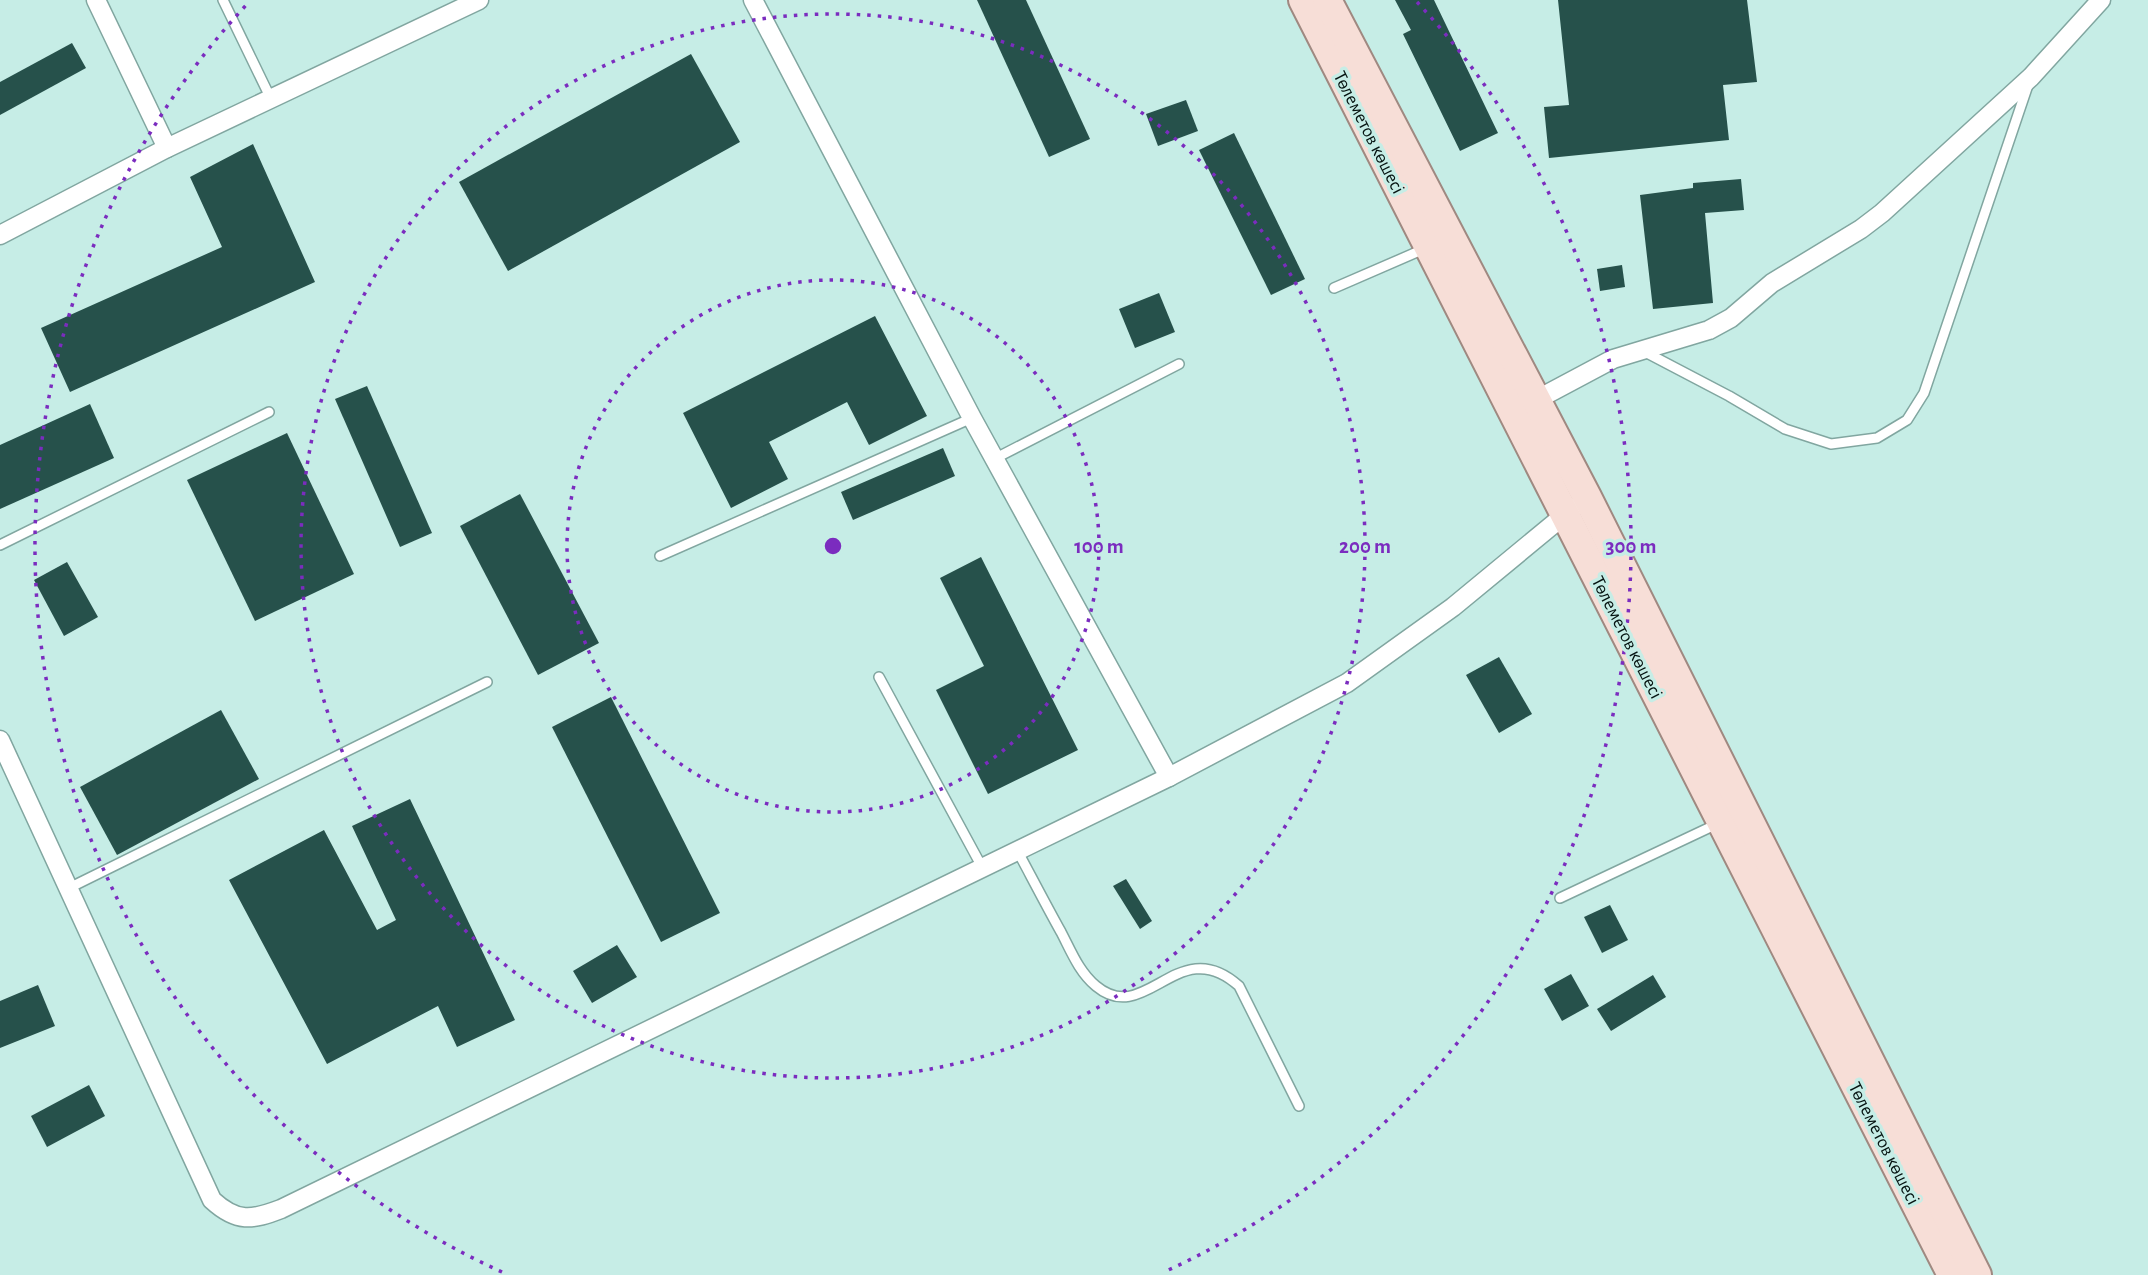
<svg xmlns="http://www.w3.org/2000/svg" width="2148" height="1275" viewBox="0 0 2148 1275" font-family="'Alegreya Sans',sans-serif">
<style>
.building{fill:#26514b}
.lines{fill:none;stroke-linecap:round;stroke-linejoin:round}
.lane-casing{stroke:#81a6a0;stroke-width:12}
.street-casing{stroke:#81a6a0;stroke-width:21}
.primary-casing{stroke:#9f8981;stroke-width:32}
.lane{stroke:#fff;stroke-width:9}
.street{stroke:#fff;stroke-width:18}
.primary{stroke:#f7ded7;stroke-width:28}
.ring{fill:none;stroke:#7b2cbf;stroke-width:3.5;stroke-dasharray:3.5 7}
.labels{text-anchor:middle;stroke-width:7;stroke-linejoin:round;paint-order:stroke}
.street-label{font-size:19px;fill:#051311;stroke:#c6ede6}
.centre{fill:#7b2cbf;stroke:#c6ede6;stroke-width:3.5}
.ring-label{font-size:21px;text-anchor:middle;font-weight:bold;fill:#7b2cbf;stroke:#c6ede6;stroke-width:7;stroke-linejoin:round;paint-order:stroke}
</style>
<rect width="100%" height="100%" fill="#c6ede6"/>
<g class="building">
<polygon points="977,0 1026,0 1090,139 1049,157"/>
<polygon points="1395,0 1434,0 1498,133 1460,151 1403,34 1411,30"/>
<polygon points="1558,0 1747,0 1757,82 1723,85 1729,140 1549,158 1544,107 1569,105"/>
<polygon points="72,43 86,68 0,115 0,82"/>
<polygon points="691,54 740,142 508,271 459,182"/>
<polygon points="1186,100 1198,131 1158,146 1146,114"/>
<polygon points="1234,133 1305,279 1271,295 1199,150"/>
<polygon points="253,144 315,282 70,392 41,328 222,247 190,177"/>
<polygon points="1741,179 1744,210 1705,213 1713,303 1653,309 1640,195 1693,188 1693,183"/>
<polygon points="1622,265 1625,287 1600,291 1597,269"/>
<polygon points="1159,293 1175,332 1135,348 1119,309"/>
<polygon points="875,316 927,416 869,445 847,402 769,442 788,479 731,508 683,413"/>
<polygon points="367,386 432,533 400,547 335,399"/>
<polygon points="90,404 114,458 0,509 0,445"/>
<polygon points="287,433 354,574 255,621 187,480"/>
<polygon points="943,448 955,476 853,520 841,492"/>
<polygon points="520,494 599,643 538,675 460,526"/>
<polygon points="981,557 1078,750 988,794 936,690 984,666 940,578"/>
<polygon points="67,562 98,617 64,636 34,580"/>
<polygon points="1499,657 1532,714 1499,733 1466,675"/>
<polygon points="611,697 720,913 661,942 552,727"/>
<polygon points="221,710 259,779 117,855 80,787"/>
<polygon points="410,799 515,1020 457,1047 438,1006 327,1064 229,880 324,830 377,930 396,920 352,826"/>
<polygon points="1126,879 1152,921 1140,929 1113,886"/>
<polygon points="1610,905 1628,940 1602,953 1584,917"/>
<polygon points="617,945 637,977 592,1003 573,971"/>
<polygon points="1571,974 1589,1006 1562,1021 1544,989"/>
<polygon points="1653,975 1666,997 1611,1031 1597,1009"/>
<polygon points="38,985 55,1026 0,1048 0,1001"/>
<polygon points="89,1085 105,1116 47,1147 31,1116"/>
</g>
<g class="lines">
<g class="lane-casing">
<g id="lane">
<polyline points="223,0 271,99"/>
<polyline points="1334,288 1424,249"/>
<polyline points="1645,352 1729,396 1785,429 1831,444 1877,438 1907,420 1924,393 2028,85"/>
<polyline points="994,459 1179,364"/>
<polyline points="0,545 269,412"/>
<polyline points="660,556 972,418"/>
<polyline points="879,677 982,867"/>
<path d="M 1017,850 C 1032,878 1046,905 1061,932 C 1071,951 1079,972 1096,986 C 1146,1028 1178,931 1239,986 L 1299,1106"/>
<polyline points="69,888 487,682"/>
<polyline points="1560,898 1717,824"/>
</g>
</g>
<g class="street-casing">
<g id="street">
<polyline points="96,0 167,148"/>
<polyline points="753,0 972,418 1169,777"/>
<polyline points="0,235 167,148 479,0"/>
<polyline points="1536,400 1613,359 1709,330 1731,318 1772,283 1861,229 1882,213 2031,77 2101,0"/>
<path d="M 0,740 L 212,1200 C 237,1223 252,1220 281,1209 L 1169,777 L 1347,683 L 1453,607 L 1573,508"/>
</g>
</g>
<g class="primary-casing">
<g id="primary">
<polyline points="1303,0 1952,1275"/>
<polyline points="1327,0 1587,497 1977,1275"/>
</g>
</g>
<use href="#lane" class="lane"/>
<use href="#street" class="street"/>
<use href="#primary" class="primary"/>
</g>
<g class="ring">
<circle cx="833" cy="546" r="266"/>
<circle cx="833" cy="546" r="532"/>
<path d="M502 1272A798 798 0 0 1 249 2M1417 2A798 798 0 0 1 1164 1272"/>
</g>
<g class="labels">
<g class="street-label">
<text transform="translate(1370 132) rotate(63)" y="7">Төлеметов көшесі</text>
<text transform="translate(1628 637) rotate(63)" y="7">Төлеметов көшесі</text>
<text transform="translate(1885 1143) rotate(63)" y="7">Төлеметов көшесі</text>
</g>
</g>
<circle cx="833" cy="546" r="10" class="centre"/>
<g class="ring-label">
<text x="1099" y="553">100 m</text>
<text x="1365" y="553">200 m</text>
<text x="1631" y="553">300 m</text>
</g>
</svg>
